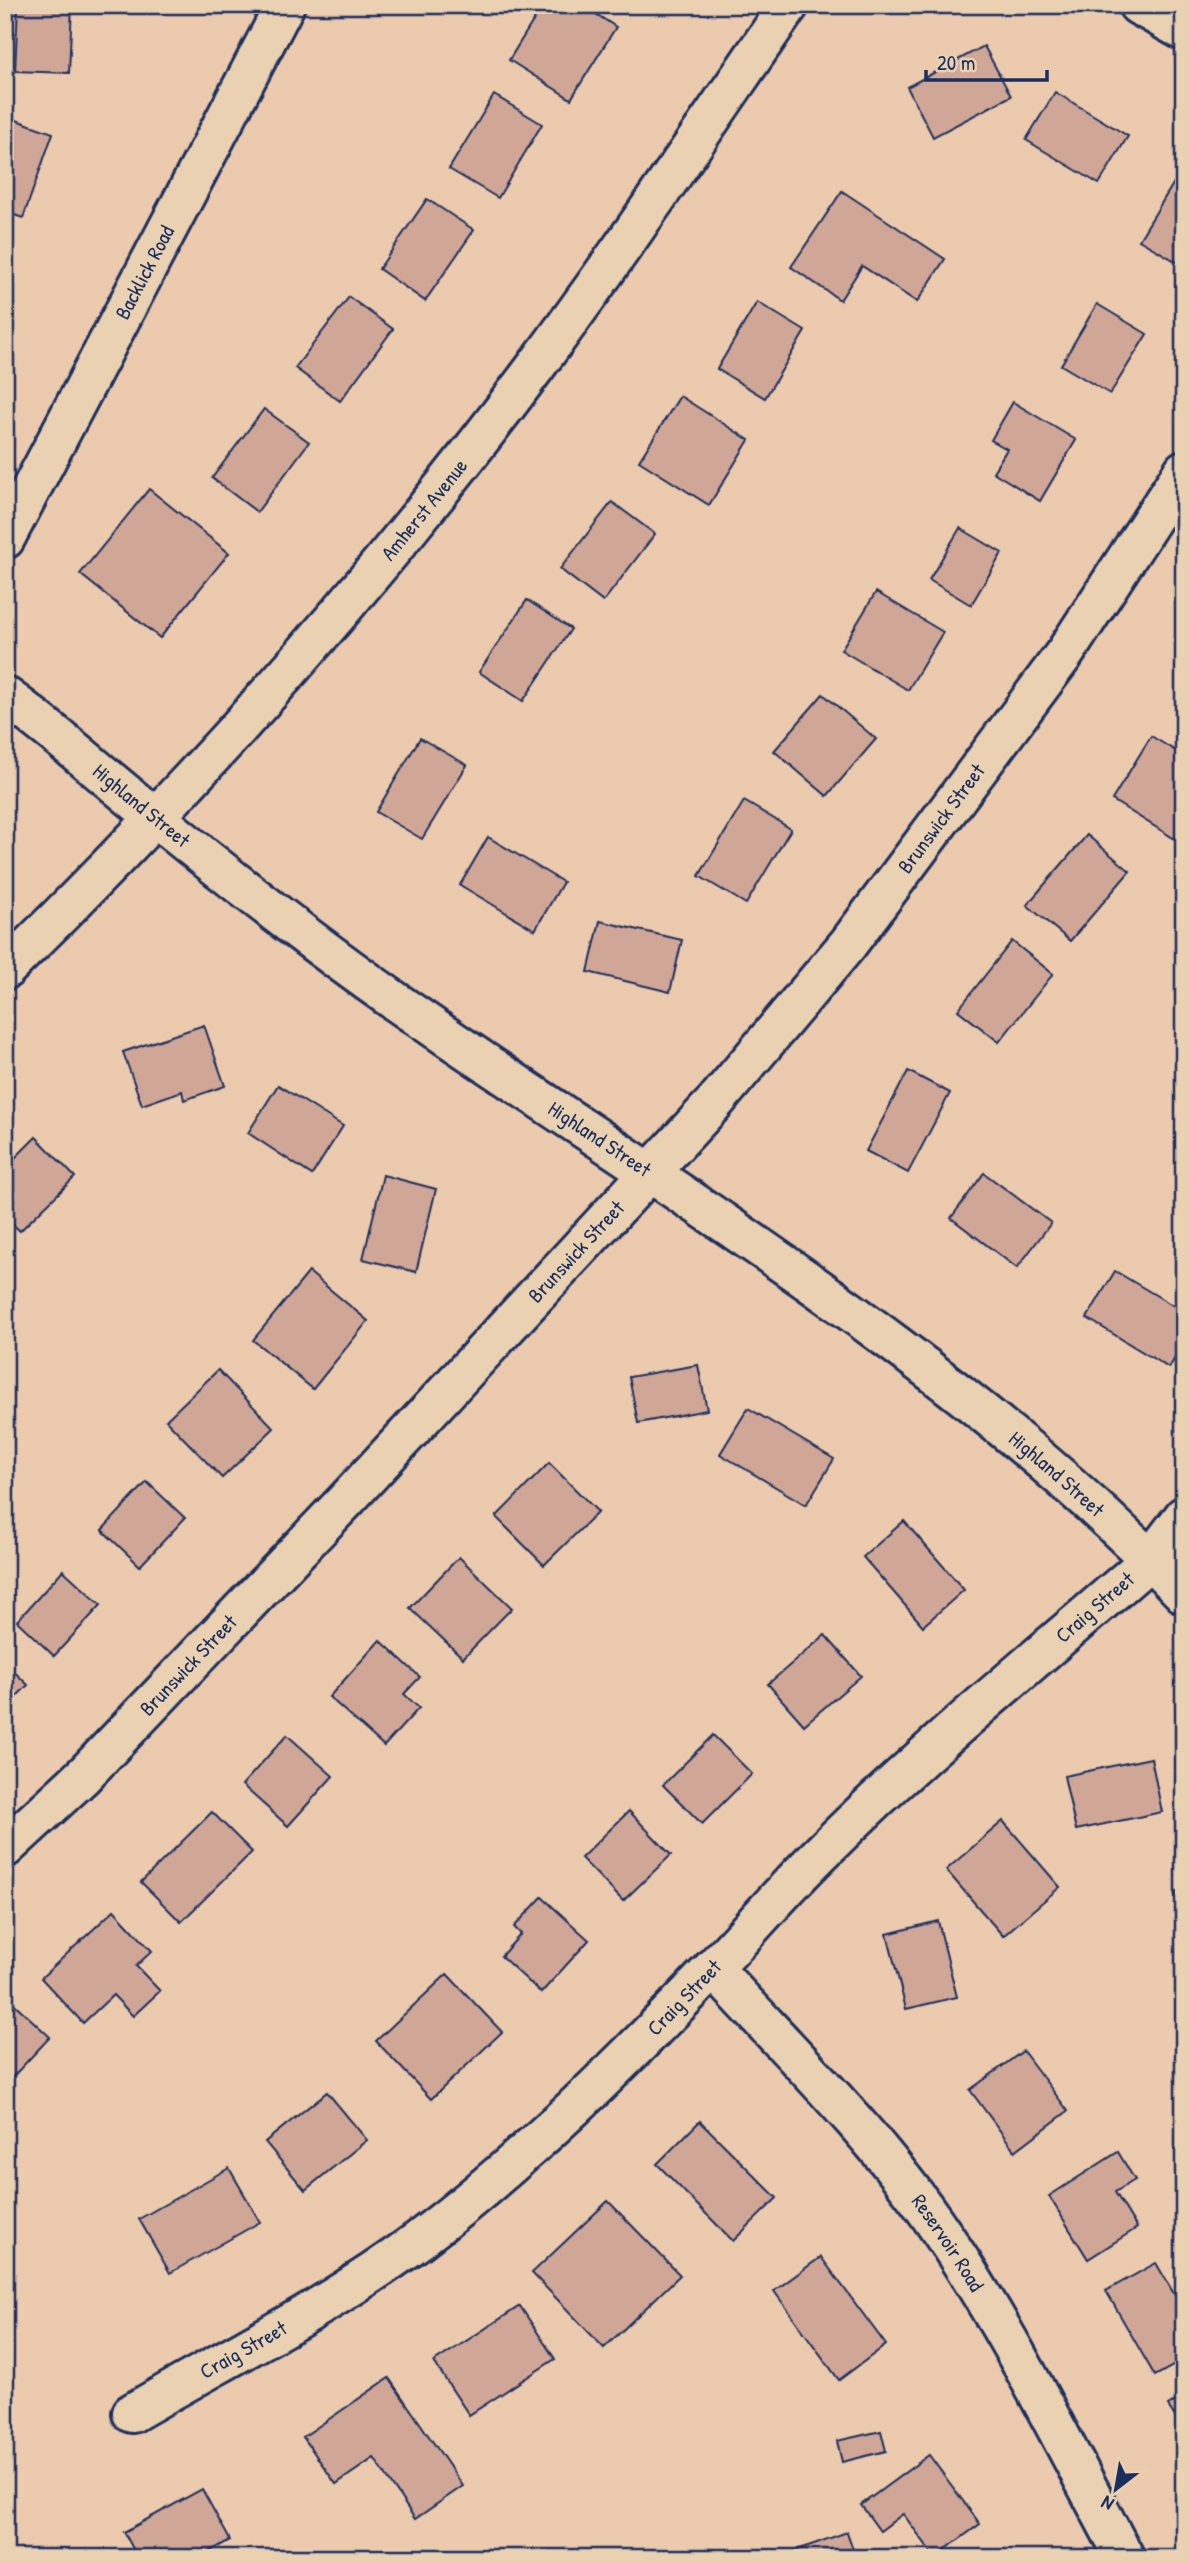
<svg xmlns="http://www.w3.org/2000/svg" width="1189" height="2563" viewBox="0 0 1189 2563" font-family="'Patrick Hand',sans-serif">
<style>
.building{fill:#d0a697;stroke:#1b2f5e;stroke-width:2}
.lines{fill:none;stroke-linecap:round;stroke-linejoin:round}
.street-casing{stroke:#1b2f5e;stroke-width:44}
.secondary-casing{stroke:#1b2f5e;stroke-width:44}
.primary-casing{stroke:#1b2f5e;stroke-width:44}
.street{stroke:#ead1b2;stroke-width:38}
.secondary{stroke:#ead1b2;stroke-width:38}
.primary{stroke:#ead1b2;stroke-width:38}
.labels{text-anchor:middle;stroke-width:5;stroke-linejoin:round;paint-order:stroke}
.street-label{font-size:21px;fill:#1b2f5e;stroke:#ead1b2}
</style>
<rect width="100%" height="100%" fill="#ebcaad"/>
<filter id="ink" filterUnits="userSpaceOnUse"><feTurbulence type="fractalNoise" baseFrequency=".0143" numOctaves="2"/><feDisplacementMap in="SourceGraphic" scale="14" xChannelSelector="R" yChannelSelector="G"/><feConvolveMatrix kernelMatrix="1 2 1 2 8 2 1 2 1" color-interpolation-filters="sRGB"/></filter>
<g filter="url(#ink)">
<g class="building">
<polygon points="18,5 72,5 69,73 15,71"/>
<polygon points="543,5 582,5 616,27 571,99 509,60"/>
<polygon points="984,46 1011,96 933,137 907,87"/>
<polygon points="1055,92 1128,136 1099,184 1026,140"/>
<polygon points="494,95 542,124 498,198 449,169"/>
<polygon points="5,116 53,133 23,218 5,212"/>
<polygon points="1184,166 1184,266 1139,240"/>
<polygon points="842,191 945,259 917,302 862,266 840,300 791,267"/>
<polygon points="427,199 474,230 425,301 379,269"/>
<polygon points="349,297 393,329 340,401 295,368"/>
<polygon points="757,302 805,331 765,398 717,369"/>
<polygon points="1097,304 1147,334 1110,394 1061,365"/>
<polygon points="680,396 749,440 709,505 639,461"/>
<polygon points="1013,402 1076,440 1040,501 993,472 1007,449 991,440"/>
<polygon points="264,409 309,442 257,512 212,478"/>
<polygon points="149,489 229,553 160,638 80,574"/>
<polygon points="612,502 655,534 603,602 560,569"/>
<polygon points="960,528 1002,553 971,605 929,580"/>
<polygon points="876,592 943,632 908,690 841,650"/>
<polygon points="527,600 571,629 523,701 479,672"/>
<polygon points="823,694 876,739 827,796 774,751"/>
<polygon points="1151,736 1184,756 1184,824 1175,839 1112,800"/>
<polygon points="420,738 467,765 422,839 376,812"/>
<polygon points="744,801 791,829 746,904 699,876"/>
<polygon points="1087,835 1130,871 1070,941 1027,905"/>
<polygon points="488,837 563,882 535,930 460,885"/>
<polygon points="600,921 682,940 670,992 588,972"/>
<polygon points="1012,941 1053,974 999,1042 958,1010"/>
<polygon points="204,1025 225,1086 184,1100 182,1091 142,1105 123,1052"/>
<polygon points="908,1071 950,1093 908,1173 866,1151"/>
<polygon points="278,1085 343,1126 312,1175 248,1133"/>
<polygon points="36,1137 75,1177 20,1231 5,1217 5,1168"/>
<polygon points="984,1173 1051,1223 1017,1268 951,1218"/>
<polygon points="383,1175 436,1189 416,1272 363,1259"/>
<polygon points="1184,1242 1184,1262 1175,1257"/>
<polygon points="1115,1271 1184,1312 1184,1343 1169,1368 1087,1318"/>
<polygon points="309,1272 368,1321 313,1389 253,1340"/>
<polygon points="698,1365 707,1410 638,1423 629,1377"/>
<polygon points="218,1370 274,1428 222,1478 166,1420"/>
<polygon points="748,1408 834,1459 806,1505 720,1454"/>
<polygon points="549,1463 598,1512 544,1565 496,1517"/>
<polygon points="147,1482 185,1518 140,1566 102,1530"/>
<polygon points="904,1521 964,1590 923,1626 863,1557"/>
<polygon points="459,1557 512,1608 463,1658 410,1608"/>
<polygon points="63,1570 101,1605 54,1656 17,1621"/>
<polygon points="825,1635 861,1676 804,1725 768,1684"/>
<polygon points="380,1640 420,1677 404,1694 419,1708 384,1746 329,1697"/>
<polygon points="5,1663 28,1685 5,1708"/>
<polygon points="287,1735 333,1776 288,1826 242,1785"/>
<polygon points="713,1735 752,1774 702,1824 663,1785"/>
<polygon points="1151,1758 1162,1812 1076,1830 1064,1776"/>
<polygon points="629,1811 671,1855 623,1901 581,1858"/>
<polygon points="212,1812 252,1852 181,1922 141,1882"/>
<polygon points="1003,1821 1060,1887 1003,1936 946,1870"/>
<polygon points="1184,1887 1184,1905 1175,1894"/>
<polygon points="542,1897 589,1940 541,1993 501,1956 521,1934 514,1927"/>
<polygon points="114,1910 152,1951 136,1966 160,1991 133,2016 113,1995 83,2023 41,1978"/>
<polygon points="938,1921 957,1997 906,2009 887,1934"/>
<polygon points="447,1974 502,2032 431,2099 376,2041"/>
<polygon points="7,1997 50,2037 5,2085 5,1999"/>
<polygon points="1023,2051 1068,2111 1015,2151 970,2090"/>
<polygon points="327,2092 367,2140 305,2190 265,2142"/>
<polygon points="700,2121 777,2198 733,2241 657,2164"/>
<polygon points="1118,2152 1135,2180 1115,2192 1137,2228 1088,2259 1049,2196"/>
<polygon points="229,2168 260,2222 170,2273 139,2219"/>
<polygon points="608,2201 680,2275 604,2348 532,2273"/>
<polygon points="821,2257 886,2345 839,2380 774,2291"/>
<polygon points="1156,2263 1184,2311 1184,2360 1155,2376 1106,2291"/>
<polygon points="520,2306 555,2359 469,2415 434,2362"/>
<polygon points="389,2378 463,2486 415,2519 374,2458 336,2484 303,2437"/>
<polygon points="1184,2396 1184,2430 1168,2406"/>
<polygon points="881,2431 886,2451 842,2462 837,2441"/>
<polygon points="929,2455 980,2524 935,2557 903,2514 880,2531 861,2505"/>
<polygon points="202,2489 230,2540 198,2558 138,2558 124,2532"/>
<polygon points="847,2532 856,2558 775,2558"/>
</g>
<g class="lines">
<g class="street-casing">
<g id="street">
<polyline points="1138,5 1184,31"/>
<path id="s1" d="M 5,1848 L 83,1776 L 350,1496 L 716,1101 L 848,944 L 1065,653 L 1184,470"/>
<path id="s2" d="M 713,1968 C 788,2050 869,2129 933,2220 C 1007,2326 1064,2445 1125,2558"/>
<path id="s3" d="M 132,2413 C 228,2357 329,2307 419,2240 C 525,2159 622,2064 714,1967 C 750,1930 783,1890 820,1854 C 924,1750 1040,1656 1151,1559 L 1184,1516"/>
</g>
</g>
<g class="secondary-casing">
<g id="secondary">
<path id="s4" d="M 5,696 C 56,732 102,775 150,813 C 233,881 317,947 405,1008 C 671,1192 957,1359 1184,1594"/>
</g>
</g>
<g class="primary-casing">
<g id="primary">
<path id="s5" d="M 5,539 L 285,5"/>
<path id="s6" d="M 5,970 C 195,784 375,582 534,369 C 623,250 705,127 789,5"/>
</g>
</g>
<use href="#street" class="street"/>
<use href="#secondary" class="secondary"/>
<use href="#primary" class="primary"/>
</g>
</g>
<g class="labels">
<g class="street-label">
<text dy="7" stroke="none"><textPath href="#s5" startOffset="301">Backlick Road</textPath></text>
<text dy="7" stroke="none"><textPath href="#s6" startOffset="623">Amherst Avenue</textPath></text>
<text dy="7" stroke="none"><textPath href="#s4" startOffset="175">Highland Street</textPath></text>
<text dy="7" stroke="none"><textPath href="#s1" startOffset="1393">Brunswick Street</textPath></text>
<text dy="7" stroke="none"><textPath href="#s4" startOffset="742">Highland Street</textPath></text>
<text dy="7" stroke="none"><textPath href="#s1" startOffset="826">Brunswick Street</textPath></text>
<text dy="7" stroke="none"><textPath href="#s4" startOffset="1309">Highland Street</textPath></text>
<text dy="7" stroke="none"><textPath href="#s3" startOffset="1262">Craig Street</textPath></text>
<text dy="7" stroke="none"><textPath href="#s1" startOffset="259">Brunswick Street</textPath></text>
<text dy="7" stroke="none"><textPath href="#s3" startOffset="695">Craig Street</textPath></text>
<text dy="7" stroke="none"><textPath href="#s2" startOffset="362">Reservoir Road</textPath></text>
<text dy="7" stroke="none"><textPath href="#s3" startOffset="128">Craig Street</textPath></text>
</g>
</g>
<rect width="1189" height="2563" fill="none" stroke="#ead1b2" stroke-width="28"/>
<rect x="14" y="14" width="1161" height="2535" fill="none" stroke="#1b2f5e" stroke-width="2.5" filter="url(#ink)"/>
<g transform="translate(1116 2489) rotate(211)" stroke="#ead1b2" stroke-width="5" paint-order="stroke">
<path d="M0-5L12 26L0 18L-12 26Z" fill="#1b2f5e"/>
<text y="-10" font-size="19" font-weight="bold" text-anchor="middle" fill="#1b2f5e">N</text>
</g>
<path d="M926 70v10h121v-10" fill="none" stroke="#1b2f5e" stroke-width="3.5"/>
<text x="937" y="70" font-size="21" fill="#1b2f5e" stroke="#ead1b2" stroke-width="5" paint-order="stroke">20 m</text>
</svg>
